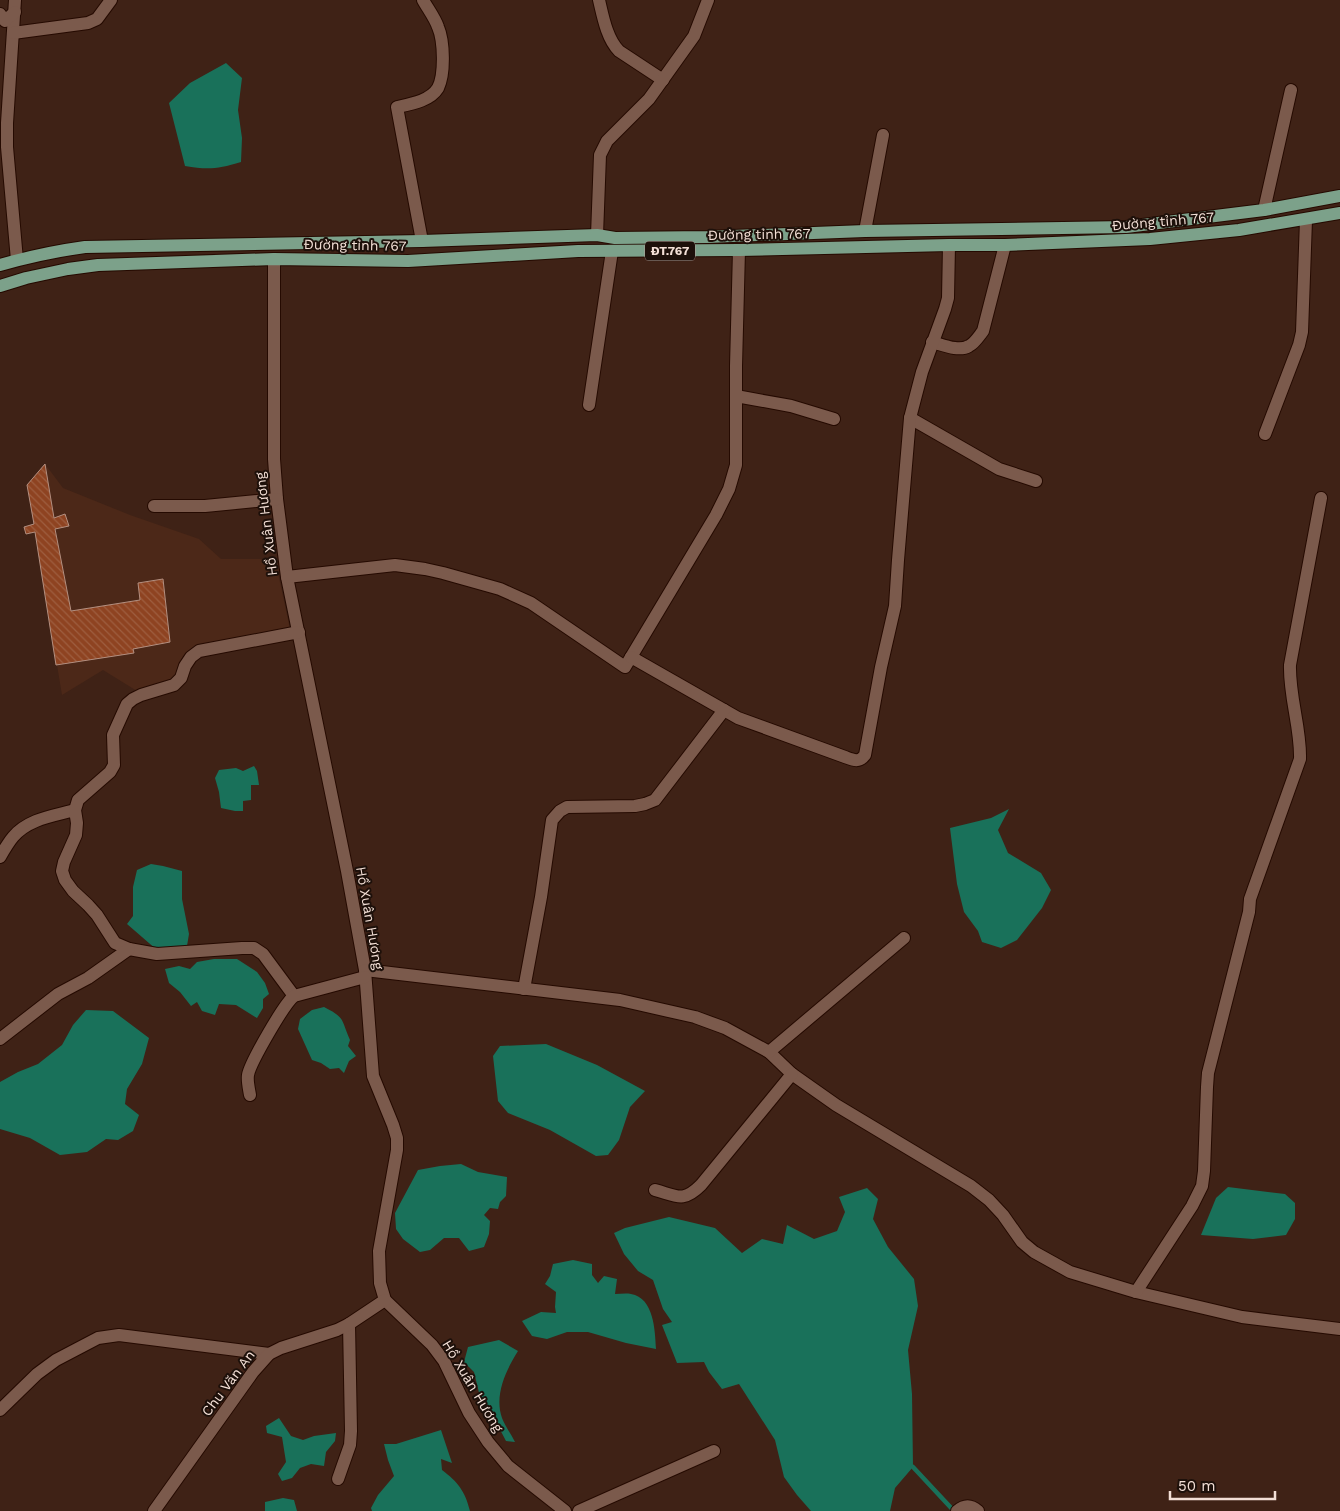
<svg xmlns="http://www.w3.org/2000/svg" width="1340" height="1511" viewBox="0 0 1340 1511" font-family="'Work Sans',sans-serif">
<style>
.built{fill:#4c2818}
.water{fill:#19715a}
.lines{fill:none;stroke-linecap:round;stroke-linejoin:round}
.stream{stroke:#19715a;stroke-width:4.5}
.building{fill:url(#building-back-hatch);stroke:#b38f80}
.minor-casing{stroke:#250a01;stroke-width:14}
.major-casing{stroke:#250a01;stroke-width:14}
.minor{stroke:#7b5a4c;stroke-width:12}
.major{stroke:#7ca18a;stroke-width:12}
.labels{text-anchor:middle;stroke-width:4;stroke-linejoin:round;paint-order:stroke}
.shield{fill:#1d100a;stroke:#b3a199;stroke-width:1}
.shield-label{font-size:12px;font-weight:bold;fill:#f3dfd6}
.street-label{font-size:14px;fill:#f3dfd6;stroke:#1d100a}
</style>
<defs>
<pattern id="building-back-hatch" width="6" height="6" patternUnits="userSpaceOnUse" patternTransform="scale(1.25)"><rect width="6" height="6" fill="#8e4321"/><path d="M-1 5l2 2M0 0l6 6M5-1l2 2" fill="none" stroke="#9e5e40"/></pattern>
</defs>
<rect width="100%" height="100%" fill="#3f2216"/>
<polygon class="built" points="45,464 63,488 130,515 199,539 221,559 275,559 290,629 195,647 171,681 137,691 103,670 62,695 27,485"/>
<g class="water">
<path d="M 226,63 L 242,78 L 238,110 L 242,138 L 241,162 C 218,169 208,170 185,166 L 169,103 L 190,83 Z"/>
<polygon points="254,766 257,771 259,785 251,785 251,800 243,801 243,811 235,811 221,808 219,792 215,778 219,770 236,768 243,771"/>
<polygon points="1009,809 998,830 1008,853 1041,873 1051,890 1042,908 1017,940 1001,948 982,942 978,931 964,912 957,884 950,828 991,818"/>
<polygon points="151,864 163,866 182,871 182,899 189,934 187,946 157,950 127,924 133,916 133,887 137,870"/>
<polygon points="214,959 237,959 257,972 265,983 269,994 263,999 263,1008 257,1018 236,1005 219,1004 215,1015 202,1011 197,1002 191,1006 180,992 169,983 165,969 179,966 190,969 197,962"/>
<path d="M 324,1007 C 346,1018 341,1020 350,1040 L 348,1046 L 356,1056 L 349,1061 L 344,1073 L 339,1068 L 330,1069 L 321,1063 L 312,1060 L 298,1029 L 300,1019 L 312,1010 Z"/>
<polygon points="86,1010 113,1011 149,1038 142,1064 127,1089 125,1104 139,1115 133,1131 118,1140 106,1139 87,1152 60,1155 30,1138 0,1129 0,1082 18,1072 38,1064 62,1045 73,1025"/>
<polygon points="546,1044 597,1065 645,1091 630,1107 619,1140 608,1155 596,1156 550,1130 508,1113 498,1101 493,1056 500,1046"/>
<polygon points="461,1164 478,1172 507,1177 506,1196 500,1202 498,1209 490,1208 484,1215 490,1221 489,1234 484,1247 469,1251 459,1238 444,1238 430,1250 420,1252 403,1239 396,1229 395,1213 418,1170 440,1166"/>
<polygon points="1228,1187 1285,1194 1295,1203 1295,1219 1286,1235 1253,1239 1201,1235 1216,1198"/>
<polygon points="867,1188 878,1199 873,1219 888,1247 914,1279 918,1306 908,1350 912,1394 913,1467 895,1488 890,1511 811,1511 797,1495 784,1477 775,1440 739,1384 722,1389 709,1372 704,1362 677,1363 662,1325 672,1322 663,1309 653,1280 638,1271 624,1254 614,1233 625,1228 669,1217 715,1228 742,1253 762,1239 783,1244 787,1225 814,1239 837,1231 845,1212 839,1197"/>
<path d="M 573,1260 L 592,1264 L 592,1275 L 598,1283 L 604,1276 L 617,1279 L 615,1294 C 620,1294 626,1293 631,1294 C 654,1298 655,1330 656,1349 L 626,1343 L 588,1332 L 567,1332 L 547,1339 L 532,1336 L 522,1321 L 541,1312 L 556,1313 L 555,1307 L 556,1292 L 545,1284 L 550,1276 L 553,1264 Z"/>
<path d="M 499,1340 L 518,1351 C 506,1370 494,1395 502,1418 C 505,1426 511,1434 515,1442 L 506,1441 L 496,1422 L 481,1401 L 474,1372 L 464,1362 L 468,1347 Z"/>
<polygon points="279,1418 291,1436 303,1440 314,1436 336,1433 335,1441 326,1452 324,1466 311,1464 300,1468 292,1478 282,1481 278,1474 286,1462 282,1437 267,1433 266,1426"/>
<path d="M 441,1430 L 452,1463 L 441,1459 L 442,1470 C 458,1482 465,1491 470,1511 L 372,1511 L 371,1508 L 378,1495 L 394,1476 L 388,1460 L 384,1444 L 396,1444 Z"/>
<polygon points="283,1498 294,1500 297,1511 265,1511 265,1502"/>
</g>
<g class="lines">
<polyline class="stream" points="913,1467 954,1511"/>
</g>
<polygon class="building" points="45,464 54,518 65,514 69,526 55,529 71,611 140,600 138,583 163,579 170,642 133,649 134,653 56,665 35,532 26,534 24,527 34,524 27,485"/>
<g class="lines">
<g class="minor-casing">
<g id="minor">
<polyline points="15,0 7,123 7,147 17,260"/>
<path d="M 599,0 C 603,17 607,39 619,51 L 663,80"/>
<polyline points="0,14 5,21 15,12"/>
<polyline points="13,33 88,23 97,19 111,0"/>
<polyline points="1264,210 1291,90"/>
<polyline points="865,231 883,135"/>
<polyline points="597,235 600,155 607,141 649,99 694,36 708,0"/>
<path d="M 422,241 L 397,107 C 411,104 430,101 438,88 C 445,74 444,41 438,27 C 435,18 428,9 423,0"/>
<polyline points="274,259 274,459 277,499 287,577 347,871 365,970 373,1076 393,1125 397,1138 397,1150 379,1251 380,1283 385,1300 432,1345 444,1361 469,1413 488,1442 508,1466 565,1511"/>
<path d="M 932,342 C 943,345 959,352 969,346 C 975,343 979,336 983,331 L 1005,245"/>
<polyline points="736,396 791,406 834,419"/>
<polyline points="589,405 612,251"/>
<polyline points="910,418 999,469 1036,481"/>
<polyline points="1265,434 1299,345 1302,332 1306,220"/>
<polyline points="154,506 205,506 277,499"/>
<polyline points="287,577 395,565 425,569 443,573 500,589 531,603 625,667 716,515 729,489 736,465 736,366 739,250"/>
<path d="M 631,657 L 738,718 L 845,757 C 853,760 859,763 865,755 L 881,667 L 895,606 L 898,560 L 910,418 L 922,372 L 945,309 L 948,298 L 949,245"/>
<path d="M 0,857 C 4,850 8,843 13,837 C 28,819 53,816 75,810"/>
<polyline points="365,970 620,1000 695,1017 725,1028 769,1052 792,1074 836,1105 971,1186 989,1200 1003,1215 1022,1242 1034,1252 1070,1272 1136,1292 1242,1317 1340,1329"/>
<polyline points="524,989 541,897 552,820 560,811 567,807 635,806 645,804 655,800 724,710"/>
<polyline points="294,996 263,954 254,948 242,948 157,954 129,949 115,943 97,915 88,905 73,891 65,880 62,871 64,862 76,835 77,823 75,810 78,800 110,772 114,765 113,735 127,704 133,699 141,695 174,685 181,678 185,666 191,657 199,651 299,632"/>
<polyline points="0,1039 58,994 88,978 129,949"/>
<polyline points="769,1052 904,938"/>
<path d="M 250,1095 C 249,1089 247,1081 248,1075 C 250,1063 284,1004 294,996 L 365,977"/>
<path d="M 655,1190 C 677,1196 683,1203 701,1185 L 792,1074"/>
<path d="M 1136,1292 L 1192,1206 L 1202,1186 L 1204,1171 L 1207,1087 L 1208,1073 L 1249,912 L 1250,899 L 1300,759 C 1301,728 1289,697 1290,665 L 1321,498"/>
<polyline points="0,1410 37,1374 56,1360 98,1338 119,1335 269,1354"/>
<polyline points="338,1479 350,1445 351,1431 349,1324"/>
<polyline points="154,1511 253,1372 269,1354 281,1348 337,1330 349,1324 385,1300"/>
<polyline points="579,1511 714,1451"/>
<path d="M 957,1511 C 964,1505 970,1504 978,1511"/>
</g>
</g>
<g class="major-casing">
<g id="major">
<path d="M 0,265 C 28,257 56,251 85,247 L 422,241 L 597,235 L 615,238 L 707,237 L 865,231 L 1126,227 L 1264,210 L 1340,196"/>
<polyline points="0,286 26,278 68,269 98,265 274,259 408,261 578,251 739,250 949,245 1005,245 1150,239 1239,230 1340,213"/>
</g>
</g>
<use href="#minor" class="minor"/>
<use href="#major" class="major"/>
</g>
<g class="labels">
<rect class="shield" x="645" y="241.5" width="50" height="19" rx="4"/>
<g class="shield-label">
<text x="670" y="255">ĐT.767</text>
</g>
<g class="street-label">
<text transform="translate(1163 221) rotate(-5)" y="5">Đường tỉnh 767</text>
<text transform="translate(759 234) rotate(-1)" y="5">Đường tỉnh 767</text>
<text transform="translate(355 245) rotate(1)" y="5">Đường tỉnh 767</text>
<text transform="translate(266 524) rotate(-97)" y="5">Hồ Xuân Hương</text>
<text transform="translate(370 918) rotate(80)" y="5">Hồ Xuân Hương</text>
<text transform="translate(228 1383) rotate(-53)" y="5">Chu Văn An</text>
<text transform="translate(473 1386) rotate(59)" y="5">Hồ Xuân Hương</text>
</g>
</g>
<path d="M1170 1491v8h105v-8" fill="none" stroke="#f3dfd6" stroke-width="2.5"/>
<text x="1178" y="1491" font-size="15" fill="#f3dfd6" stroke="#1d100a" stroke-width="4" paint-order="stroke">50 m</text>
</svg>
